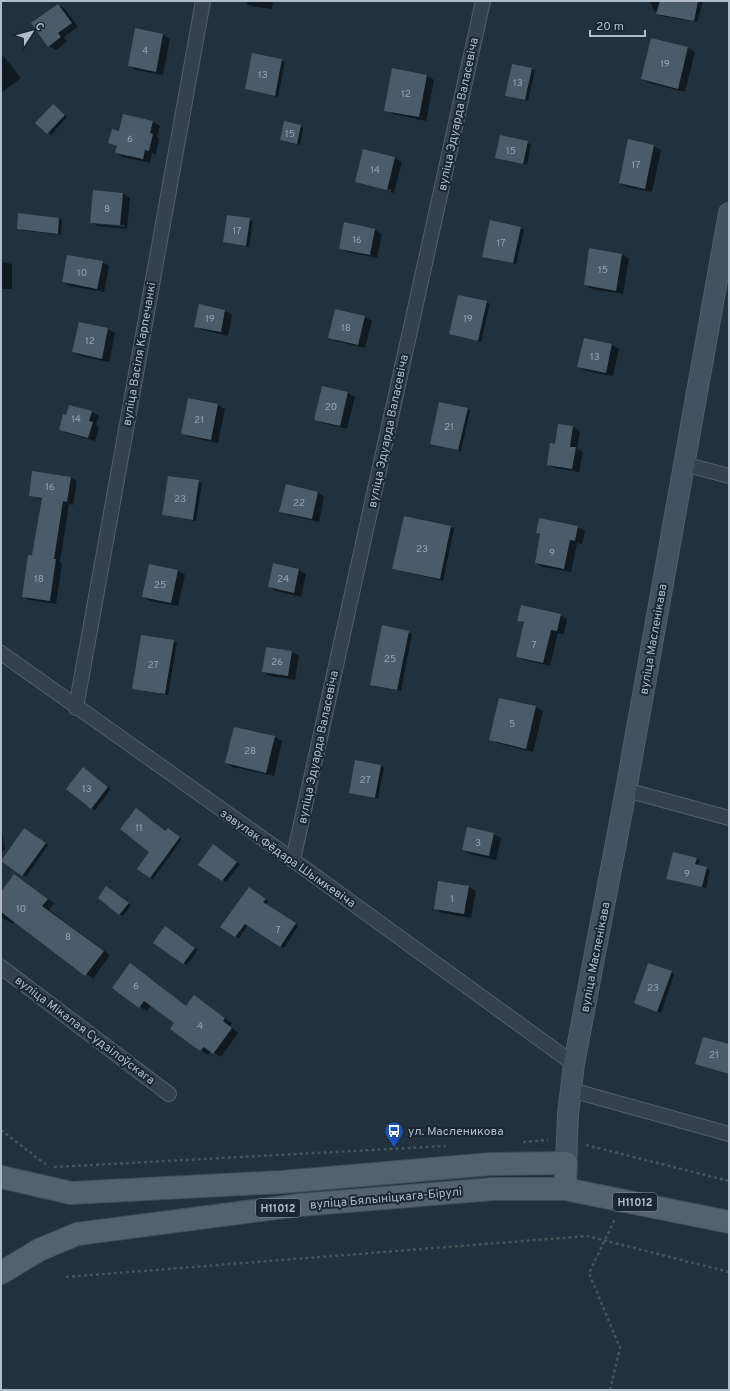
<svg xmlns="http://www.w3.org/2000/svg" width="730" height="1391" viewBox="0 0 730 1391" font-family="Overpass,sans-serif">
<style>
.shadow{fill:#0007;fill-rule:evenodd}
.building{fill:#4a5b69}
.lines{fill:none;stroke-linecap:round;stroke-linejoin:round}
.street-casing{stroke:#53606b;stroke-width:16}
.secondary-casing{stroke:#53606b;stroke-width:22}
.primary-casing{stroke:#414e59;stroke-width:24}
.path{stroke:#415a59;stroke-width:2.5;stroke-dasharray:3 3;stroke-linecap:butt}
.street{stroke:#35424d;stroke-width:14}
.secondary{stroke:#435260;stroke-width:20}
.primary{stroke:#53626d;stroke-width:22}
.labels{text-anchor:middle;stroke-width:4;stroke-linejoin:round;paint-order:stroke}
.number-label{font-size:10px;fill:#96a4b1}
.shield{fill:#1a2732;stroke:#83909c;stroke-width:1}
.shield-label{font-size:11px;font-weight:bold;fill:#b0bdc9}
.street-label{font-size:12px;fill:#b0bdc9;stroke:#1a2732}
.poi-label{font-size:12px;fill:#b0bdc9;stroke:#1a2732;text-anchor:start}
</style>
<rect width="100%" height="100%" fill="#21313d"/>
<g class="shadow">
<polygon points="247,1 273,1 272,9 250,6 247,4"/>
<polygon points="650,1 703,1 697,22 661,16 654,11"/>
<polygon points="58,5 65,9 78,27 64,37 67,41 56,50 49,46"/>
<polygon points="163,35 170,39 163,75 136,70 129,66"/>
<polygon points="652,39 688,48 695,52 685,92 649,83 642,79"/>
<polygon points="1,53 21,78 1,93"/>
<polygon points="253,54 285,62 278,97 246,89"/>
<polygon points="532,69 535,71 528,101 506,96"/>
<polygon points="427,76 434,80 426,121 393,114 386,110"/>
<polygon points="57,108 67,117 51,135 37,123"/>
<polygon points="153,122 160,126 157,137 159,139 156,154 152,153 150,163 123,157 116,153 118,147 110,143 120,132"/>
<polygon points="300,126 303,128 300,145 281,140"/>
<polygon points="500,136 531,144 527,165 496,157"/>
<polygon points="654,146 661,150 652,192 627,187 620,183"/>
<path d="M 364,150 L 395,158 L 402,162 L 394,193 L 363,185 L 356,181 ZM 362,183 L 392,190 L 391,192 L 362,185 Z"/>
<path d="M 123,194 L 130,198 L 127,229 L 98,226 L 91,222 ZM 97,222 L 125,225 L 125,227 L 97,224 Z"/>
<polygon points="19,214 59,219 62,220 61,235 21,230 18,228"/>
<polygon points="228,216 253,221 249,247 224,241"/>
<polygon points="345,224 375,230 382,234 377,258 347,252 340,248"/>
<polygon points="520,228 524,230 516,264 483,256"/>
<polygon points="622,254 629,259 623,294 592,289 585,285"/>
<polygon points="1,262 12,264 12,289 1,289"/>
<polygon points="102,262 109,266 104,292 70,286 63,282"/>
<polygon points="486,302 490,304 481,342 450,333"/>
<polygon points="199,306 225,311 232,315 228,336 202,330 195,326"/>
<polygon points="365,317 372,321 365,348 336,341 329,337"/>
<polygon points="108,329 115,333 109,362 80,356 73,352"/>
<polygon points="612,345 619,349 613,376 586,371 579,367"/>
<polygon points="323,387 348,393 355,397 347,429 323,423 316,419"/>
<polygon points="189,399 218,405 225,409 218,443 189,437 182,433"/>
<polygon points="70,406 92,412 99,416 96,425 99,427 95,441 67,433 60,429"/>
<polygon points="467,409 470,411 461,451 431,443"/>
<polygon points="559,425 573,427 580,431 577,449 583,452 579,472 555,468 548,464 556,445"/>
<polygon points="33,472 71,478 77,481 73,505 69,504 60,562 62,564 56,604 29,600 23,596 33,556 42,500 30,495"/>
<polygon points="198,481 202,483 196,521 163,515"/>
<polygon points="317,492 324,497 319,522 288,515 281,511"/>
<polygon points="539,520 578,527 585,531 582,544 577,543 571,572 543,567 536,563 541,535 537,532"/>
<polygon points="451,527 454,529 443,581 393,569"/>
<polygon points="274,564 299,570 306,574 301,597 276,591 269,587"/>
<polygon points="178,571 185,575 178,606 150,601 143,597"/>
<polygon points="560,615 567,619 564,634 558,633 550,666 524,660 517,656 525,624 519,620"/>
<polygon points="383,626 412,634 401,691 375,686"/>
<polygon points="142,636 177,643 168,695 133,688"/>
<polygon points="292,652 299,656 295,680 270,676 263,672"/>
<polygon points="499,699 536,707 543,711 533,752 497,743 490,739"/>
<polygon points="275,737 282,741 274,776 233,767 226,763"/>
<polygon points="381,766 384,768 378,799 350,792"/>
<polygon points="86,770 111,789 95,810 92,808"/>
<polygon points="1,824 5,850 1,851"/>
<polygon points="28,831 48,845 26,877 2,861"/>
<polygon points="171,831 182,839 153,879 150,877 166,832"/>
<polygon points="493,834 501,838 496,860 470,854 463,850"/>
<polygon points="217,848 240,864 226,882 200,865"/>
<polygon points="696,859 700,860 698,866 710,870 706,888 671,880"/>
<polygon points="21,879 54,903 49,910 110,955 93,979 15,921 13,924 1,917 1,894"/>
<polygon points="439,882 469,887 476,891 471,918 442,913 435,908"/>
<polygon points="110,889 131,905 123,916 99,898"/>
<polygon points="252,890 268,901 266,904 298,926 284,948 248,925 239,938 222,926"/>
<polygon points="168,930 198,950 187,965 155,943"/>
<polygon points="130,964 187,1007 202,1001 232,1023 230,1026 238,1033 221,1057 211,1051 208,1055 171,1029 176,1023 151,1005 147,1011 140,1007"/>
<polygon points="671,972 674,974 661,1013 635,1003"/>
</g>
<g class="building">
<polygon points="660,1 698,1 694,21 656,14"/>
<polygon points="58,4 72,23 58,33 61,37 48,47 31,23"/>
<polygon points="135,28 163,34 156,72 128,66"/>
<polygon points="651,38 688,47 678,89 641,79"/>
<polygon points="252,53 282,59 275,96 245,89"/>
<polygon points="512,64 532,68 525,100 505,96"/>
<polygon points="392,68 427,75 419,117 384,111"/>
<polygon points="53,104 65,115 47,134 35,123"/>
<polygon points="123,114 153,121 150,133 153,134 149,151 145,150 143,159 115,153 117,146 108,143 112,129 119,131"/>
<polygon points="284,121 301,125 297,144 280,140"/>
<polygon points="500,135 528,141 523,164 495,158"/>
<polygon points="628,139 654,145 645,189 619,183"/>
<polygon points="363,149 395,157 387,190 355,182"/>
<polygon points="93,190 123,193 120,225 90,223"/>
<polygon points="18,213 59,218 58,234 17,229"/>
<polygon points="227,215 250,218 246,246 223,242"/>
<polygon points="490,220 521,227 513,263 482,257"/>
<polygon points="344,222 375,229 370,255 339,249"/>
<polygon points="589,248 622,254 616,291 584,285"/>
<polygon points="67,255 103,261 97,289 62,282"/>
<polygon points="458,295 487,301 478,341 449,334"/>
<polygon points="199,304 225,310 221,332 194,327"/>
<polygon points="335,309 365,316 358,345 328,338"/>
<polygon points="79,322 108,328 102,359 72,352"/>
<polygon points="584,338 612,344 606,373 577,367"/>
<polygon points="322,386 348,392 340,426 314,420"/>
<polygon points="188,398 218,404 211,440 181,434"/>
<polygon points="439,402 468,408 458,450 430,444"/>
<polygon points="69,405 92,411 89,421 93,422 88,438 59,430 63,414 66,415"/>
<polygon points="558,424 573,426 570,447 576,447 572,469 547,465 550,443 555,444"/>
<polygon points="32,471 71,477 67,502 63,501 54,559 56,559 50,601 22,597 28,555 32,555 42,498 29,496"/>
<polygon points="168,476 199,480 193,520 162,515"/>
<polygon points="286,484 318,492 312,519 279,512"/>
<polygon points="404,516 451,526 440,579 392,569"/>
<polygon points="539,518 578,526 575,541 570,540 564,569 535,563 540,534 536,533"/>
<polygon points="273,563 299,569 294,593 268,587"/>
<polygon points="149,564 178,570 171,603 142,597"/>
<polygon points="521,605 561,614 557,631 551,630 543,663 516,657 524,622 517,621"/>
<polygon points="382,625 409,631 397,690 370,685"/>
<polygon points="141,635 174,640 165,694 132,689"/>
<polygon points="266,647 292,651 288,676 262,672"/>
<polygon points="499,698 536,706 526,749 489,740"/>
<polygon points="234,727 275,736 266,773 225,763"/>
<polygon points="355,760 381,765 375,798 349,793"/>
<polygon points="83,767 108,787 91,809 66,789"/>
<polygon points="136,808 165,831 168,828 180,837 150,878 137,869 149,852 120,829"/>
<polygon points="467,827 494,833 489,856 462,850"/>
<polygon points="24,828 46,843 22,876 1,861"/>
<polygon points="213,844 237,862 222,881 198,865"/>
<polygon points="673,852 697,858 695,864 707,867 702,887 666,879"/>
<polygon points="14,874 48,899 42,906 104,951 85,976 1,912 1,892"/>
<polygon points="438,881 469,886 464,914 434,909"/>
<polygon points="106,886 129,903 119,915 98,898"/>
<polygon points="249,887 266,899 263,902 296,923 280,947 245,924 235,937 220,927"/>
<polygon points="165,926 195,948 183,964 153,943"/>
<polygon points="130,963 186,1006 194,995 225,1018 223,1021 232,1028 213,1054 204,1047 200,1051 170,1029 174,1023 144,1001 139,1008 112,988"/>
<polygon points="648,963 672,971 657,1012 634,1003"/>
<polygon points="703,1037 729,1044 729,1074 695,1064"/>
</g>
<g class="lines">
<g class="street-casing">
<g id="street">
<polyline points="684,464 729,476"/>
<polyline points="1,653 293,860 574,1064"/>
<polyline points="76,708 203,1"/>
<polyline points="626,790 729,818"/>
<polyline points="293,860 483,1"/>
<polyline points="1,967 169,1094"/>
<polyline points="571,1090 729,1134"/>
</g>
</g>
<g class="secondary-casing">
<polyline id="secondary" points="566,1163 568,1114 574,1064 626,790 729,213"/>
</g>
<g class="primary-casing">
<g id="primary">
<polyline points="1,1177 71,1193 282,1182 491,1164 566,1163 565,1189 729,1222"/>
<polyline points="1,1273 39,1250 77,1234 300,1205 493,1189 565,1189"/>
</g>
</g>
<g class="path">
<polyline points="1,1130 49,1167"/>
<polyline points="523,1142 548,1140"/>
<polyline points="586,1145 729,1181"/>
<polyline points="54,1167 446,1146"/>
<polyline points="66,1277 587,1236 729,1272"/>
<polyline points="610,1390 620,1348 589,1273 615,1219"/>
</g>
<use href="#street" class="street"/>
<use href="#secondary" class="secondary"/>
<use href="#primary" class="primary"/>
</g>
<defs>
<g id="bus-pin" transform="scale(1)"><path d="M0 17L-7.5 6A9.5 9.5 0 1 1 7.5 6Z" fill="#1a4fb4" stroke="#1a2732"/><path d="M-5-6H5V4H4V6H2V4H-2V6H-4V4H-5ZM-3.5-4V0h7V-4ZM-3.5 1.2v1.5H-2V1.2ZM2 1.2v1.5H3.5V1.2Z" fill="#fff"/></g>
</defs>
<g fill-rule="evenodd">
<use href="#bus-pin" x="394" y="1131"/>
</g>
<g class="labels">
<g class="number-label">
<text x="145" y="54">4</text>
<text x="665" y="67">19</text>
<text x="263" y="78">13</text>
<text x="518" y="86">13</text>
<text x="406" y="97">12</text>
<text x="290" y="137">15</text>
<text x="130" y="142">6</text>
<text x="511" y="154">15</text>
<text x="636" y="168">17</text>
<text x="375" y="173">14</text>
<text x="107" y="212">8</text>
<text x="237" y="234">17</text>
<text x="357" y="243">16</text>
<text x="501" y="246">17</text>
<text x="603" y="273">15</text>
<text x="82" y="276">10</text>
<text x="210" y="322">19</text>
<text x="468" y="322">19</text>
<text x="346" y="331">18</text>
<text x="90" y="344">12</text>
<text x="595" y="360">13</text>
<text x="331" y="410">20</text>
<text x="76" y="422">14</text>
<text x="199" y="423">21</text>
<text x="449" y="430">21</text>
<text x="50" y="490">16</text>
<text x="180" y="502">23</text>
<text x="299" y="506">22</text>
<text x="422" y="552">23</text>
<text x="552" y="556">9</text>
<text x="39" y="582">18</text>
<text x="283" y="582">24</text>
<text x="160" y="588">25</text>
<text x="534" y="648">7</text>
<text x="390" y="662">25</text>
<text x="277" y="665">26</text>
<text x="153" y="668">27</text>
<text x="512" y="727">5</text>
<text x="250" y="754">28</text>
<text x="365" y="783">27</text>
<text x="87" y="792">13</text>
<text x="139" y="831">11</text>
<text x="478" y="846">3</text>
<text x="687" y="877">9</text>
<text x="452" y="902">1</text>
<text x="21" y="912">10</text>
<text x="278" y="933">7</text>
<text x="68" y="940">8</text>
<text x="136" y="989">6</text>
<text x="653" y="991">23</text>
<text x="200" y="1029">4</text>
<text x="714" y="1058">21</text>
</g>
<g class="shield">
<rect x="613" y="1193" width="44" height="18" rx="3"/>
<rect x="256" y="1199" width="44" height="18" rx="3"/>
</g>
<g class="shield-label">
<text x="635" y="1206">Н11012</text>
<text x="278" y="1212">Н11012</text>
</g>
<g class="street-label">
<text transform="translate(458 114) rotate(-78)" y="4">вуліца Эдуарда Валасевіча</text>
<text transform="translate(139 354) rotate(-80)" y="4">вуліца Васіля Карпечанкі</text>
<text transform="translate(388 431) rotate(-78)" y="4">вуліца Эдуарда Валасевіча</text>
<text transform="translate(653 639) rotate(-80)" y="4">вуліца Масленікава</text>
<text transform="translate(318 747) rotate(-78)" y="4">вуліца Эдуарда Валасевіча</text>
<text transform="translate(288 858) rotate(35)" y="4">завулак Фёдара Шымкевіча</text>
<text transform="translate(595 957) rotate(-79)" y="4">вуліца Масленікава</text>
<text transform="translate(85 1030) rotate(37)" y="4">вуліца Мікалая Судзілоўскага</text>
<text transform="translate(386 1198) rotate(-5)" y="4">вуліца Бялыніцкага-Бірулі</text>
</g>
<g class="poi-label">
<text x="408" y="1135">ул. Масленикова</text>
</g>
</g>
<rect width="730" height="1391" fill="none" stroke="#b0bdc9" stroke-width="4"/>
<g transform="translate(32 32) rotate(54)" stroke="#1a2732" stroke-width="3" paint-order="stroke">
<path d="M0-3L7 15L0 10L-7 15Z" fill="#b0bdc9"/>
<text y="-6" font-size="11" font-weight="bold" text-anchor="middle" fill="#b0bdc9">С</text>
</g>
<path d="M590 30v6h55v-6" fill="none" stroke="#b0bdc9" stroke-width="2"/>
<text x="596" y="30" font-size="12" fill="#b0bdc9" stroke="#1a2732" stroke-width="3" paint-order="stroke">20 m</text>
</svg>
